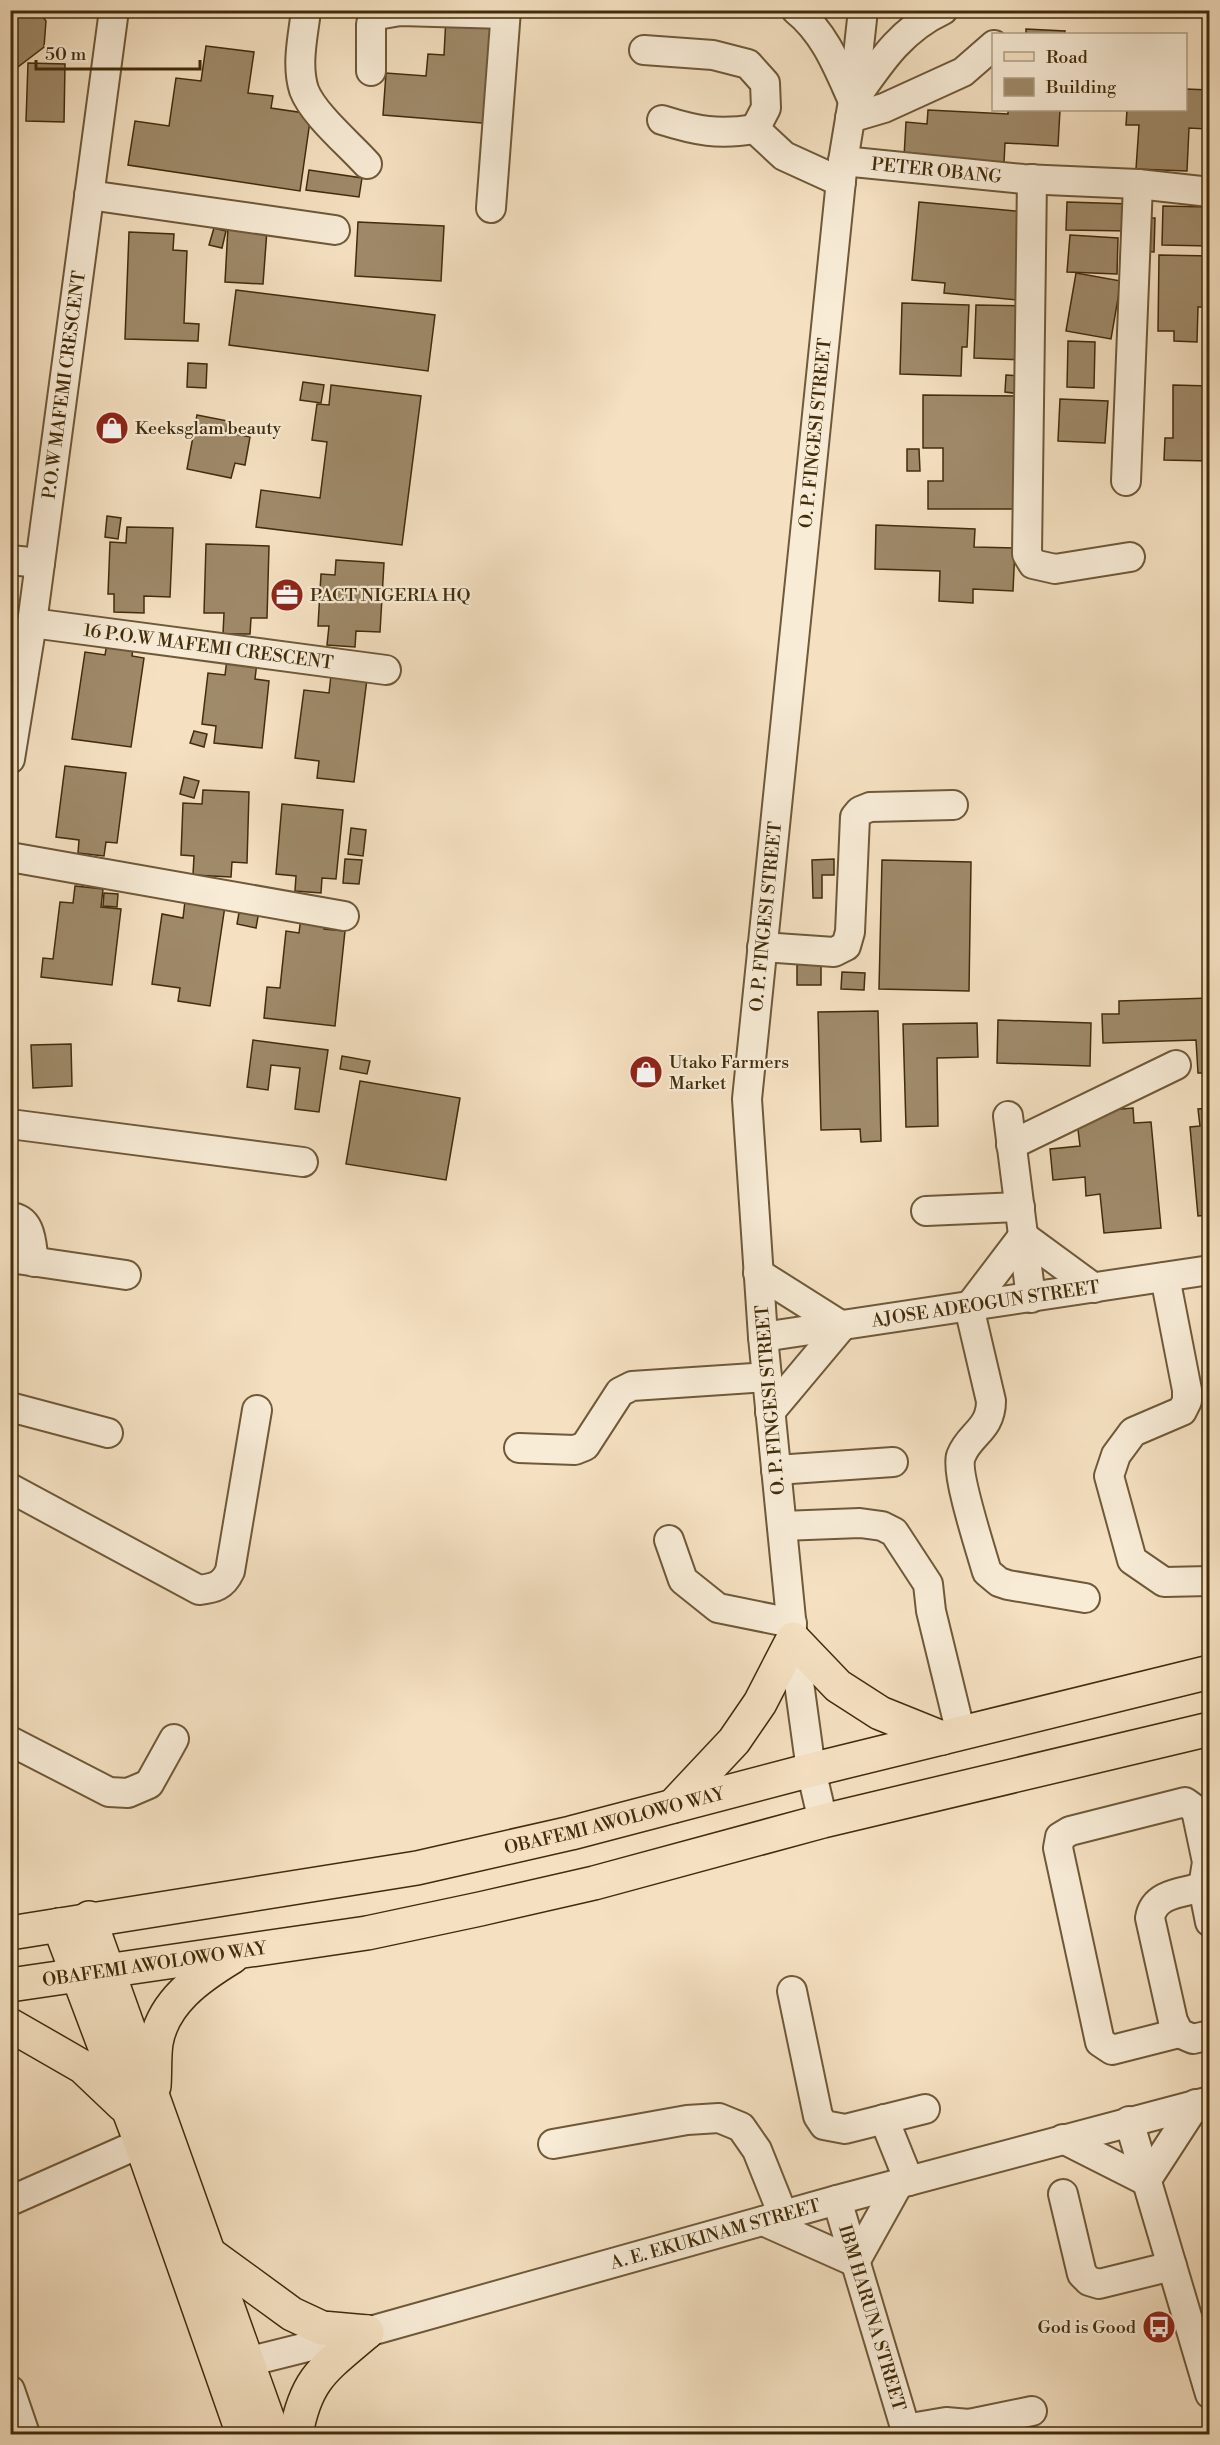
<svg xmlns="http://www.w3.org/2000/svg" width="1220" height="2445" viewBox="0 0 1220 2445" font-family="'Libre Bodoni',serif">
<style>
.building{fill:#9f8a6a;stroke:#422c0a;stroke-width:1.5}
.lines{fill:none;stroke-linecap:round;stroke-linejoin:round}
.minor-casing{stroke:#6f5938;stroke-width:32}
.major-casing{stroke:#422c0a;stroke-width:36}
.minor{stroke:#f8ecd7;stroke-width:28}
.major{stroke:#f5e1c2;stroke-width:33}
.labels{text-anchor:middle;stroke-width:4.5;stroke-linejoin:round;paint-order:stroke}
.street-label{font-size:18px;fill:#422c0a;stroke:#f8ecd7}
.poi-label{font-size:18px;fill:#422c0a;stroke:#f8ecd7;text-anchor:start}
</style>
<rect width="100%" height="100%" fill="#f5e1c2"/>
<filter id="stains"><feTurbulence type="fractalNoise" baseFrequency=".00333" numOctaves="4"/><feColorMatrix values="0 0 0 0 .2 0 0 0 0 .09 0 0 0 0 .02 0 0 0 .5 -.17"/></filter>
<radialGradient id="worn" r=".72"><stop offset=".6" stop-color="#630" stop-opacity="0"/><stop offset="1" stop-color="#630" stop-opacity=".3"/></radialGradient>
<g class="building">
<polygon points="10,10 38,10 46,21 44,47 10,73"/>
<polygon points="446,17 502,21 494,124 383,115 386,73 426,76 428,54 444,55"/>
<polygon points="1026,29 1065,31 1064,34 1026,34"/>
<polygon points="206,46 254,52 248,93 273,96 271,108 311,114 300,191 128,165 135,121 169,126 176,78 201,81"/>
<polygon points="28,63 65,64 64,122 26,121"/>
<polygon points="1186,89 1209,90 1207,129 1189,128 1187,171 1136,169 1139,125 1126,125 1127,110 1186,110"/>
<polygon points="928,110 1008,114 1008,110 1060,110 1058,146 1005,143 1004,163 904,157 906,122 927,124"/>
<polygon points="309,170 362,178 359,197 306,190"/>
<polygon points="919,202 1026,212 1017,300 944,293 945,283 912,280"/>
<polygon points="1067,202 1131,204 1130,231 1066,230"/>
<polygon points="1163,206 1210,207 1210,246 1162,245"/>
<polygon points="1143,218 1155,218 1154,252 1141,251"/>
<polygon points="358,222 444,226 441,281 355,276"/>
<polygon points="228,227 267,230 263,284 225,282"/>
<polygon points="214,228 226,231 222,248 209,245"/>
<polygon points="129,232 174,234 173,250 187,251 184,323 199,324 198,341 125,339"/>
<polygon points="1070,235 1118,238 1117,274 1067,272"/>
<polygon points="1159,255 1210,256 1210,307 1198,307 1197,342 1174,341 1174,331 1158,331"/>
<polygon points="1076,273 1121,281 1111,339 1066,331"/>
<polygon points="236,290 435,315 428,371 229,345"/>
<polygon points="902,303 969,305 967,347 962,347 961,376 900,374"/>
<polygon points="976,305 1026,306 1024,360 974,358"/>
<polygon points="1068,341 1095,342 1094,388 1067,387"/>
<polygon points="188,363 207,364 206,388 187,387"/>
<polygon points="1006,375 1022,376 1021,394 1005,392"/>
<polygon points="303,382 324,385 321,403 300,400"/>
<polygon points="331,385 421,396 402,545 256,527 261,490 320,498 327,442 312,440 317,404 329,405"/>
<polygon points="1173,385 1210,386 1210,461 1164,460 1165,438 1173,438"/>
<polygon points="923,395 1019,396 1018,509 928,509 928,481 943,481 943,448 923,448"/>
<polygon points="1060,399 1108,401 1105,443 1058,441"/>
<polygon points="197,415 228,421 226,432 250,437 245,465 235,463 231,478 187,469"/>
<polygon points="907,449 919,449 920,471 907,471"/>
<polygon points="107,516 121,518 118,539 105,537"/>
<polygon points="876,525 975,529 974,547 1015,548 1013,591 973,589 973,603 939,601 940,571 875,569"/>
<polygon points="127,527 173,528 170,597 144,596 144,613 114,612 114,594 108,594 110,542 126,543"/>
<polygon points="206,544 269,546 267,618 251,618 250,634 223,634 224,613 204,613"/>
<polygon points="336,560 384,563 380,632 356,631 355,647 327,645 329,626 318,626 321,574 335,575"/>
<polygon points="108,637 134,640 132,656 144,658 131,747 72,739 85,652 105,655"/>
<polygon points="227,659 257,662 255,679 269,681 262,748 214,743 216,726 202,724 208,673 225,675"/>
<polygon points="331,675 367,679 354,782 317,778 319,761 295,758 304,690 329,693"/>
<polygon points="194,731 207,734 204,747 190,743"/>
<polygon points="65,766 126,773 117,843 106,842 104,856 78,853 79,840 56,837"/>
<polygon points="184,777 199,781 194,798 180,794"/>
<polygon points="203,790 249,792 247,863 232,862 231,877 193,875 194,856 181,855 183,803 202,804"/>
<polygon points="282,804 343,810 336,879 322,878 321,893 295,891 296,876 276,874"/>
<polygon points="351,828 366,830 363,856 348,854"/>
<polygon points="345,859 362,860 359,884 343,883"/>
<polygon points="834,859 834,875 822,875 822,898 813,898 812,860"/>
<polygon points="882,860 971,862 969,991 879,989"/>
<polygon points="75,886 103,889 101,907 121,909 112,985 41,977 43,958 53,959 60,902 73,903"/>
<polygon points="104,893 118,894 117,907 103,906"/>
<polygon points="185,901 225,906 210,1006 178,1001 180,988 152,984 162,914 183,918"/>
<polygon points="240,907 259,911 256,928 237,924"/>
<polygon points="301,917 325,919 324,929 345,931 335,1026 264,1018 267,987 280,988 286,931 299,933"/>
<rect x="797" y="960" width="24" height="25"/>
<polygon points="842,972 865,973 864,990 841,989"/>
<polygon points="1210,998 1210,1073 1198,1073 1196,1040 1103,1043 1102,1014 1119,1014 1119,1001"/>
<polygon points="878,1011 881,1141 861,1142 860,1129 821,1130 818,1012"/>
<polygon points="998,1020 1091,1023 1090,1066 997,1063"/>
<polygon points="977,1023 978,1057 937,1058 938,1126 906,1127 903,1024"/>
<polygon points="253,1040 328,1050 319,1112 295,1109 300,1068 271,1065 268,1090 247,1087"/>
<polygon points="71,1044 72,1086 33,1088 31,1045"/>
<polygon points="342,1056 370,1061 367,1074 340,1069"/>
<polygon points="360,1081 460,1098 446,1180 346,1164"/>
<polygon points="1133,1108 1134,1123 1151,1122 1161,1228 1104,1233 1100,1194 1086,1196 1085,1177 1053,1180 1050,1149 1080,1146 1076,1113"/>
<polygon points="1210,1108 1210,1215 1198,1216 1190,1127 1200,1126 1198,1109"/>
</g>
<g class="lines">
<g class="minor-casing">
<g id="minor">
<path d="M 796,10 C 825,33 838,68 853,101"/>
<path d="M 306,11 C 303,36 296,65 304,90 C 313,114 349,144 367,164"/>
<polyline points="644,50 713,55 748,64 765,83 766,108 755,129"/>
<polyline points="371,71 371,24 377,15 400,11 505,14"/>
<path d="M 856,97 C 881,61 902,29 943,10"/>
<polyline points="850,118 884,108 963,72 994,45"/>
<path d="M 662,120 C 697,131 718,135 755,129"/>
<polyline points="755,129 784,156 841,182"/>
<path id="s1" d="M 843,161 L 1023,179 L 1138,184 L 1210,192"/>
<polyline points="1032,179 1027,554 1033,564 1055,569 1130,557"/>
<polyline points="89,195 335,230"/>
<polyline points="491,208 506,10"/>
<polyline points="1126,481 1138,184"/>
<polyline points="10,560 40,563"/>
<path id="s2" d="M 32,623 L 386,670"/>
<path id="s3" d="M 10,759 L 32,623 L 114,10"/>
<polyline points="10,857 344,916"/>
<polyline points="762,947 834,952 846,946 850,932 855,817 860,811 870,807 953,805"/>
<polyline points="1008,1116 1031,1298"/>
<polyline points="10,1124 303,1162"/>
<polyline points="1011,1145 1176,1065"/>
<polyline points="926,1211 1020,1207"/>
<path d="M 10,1217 C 33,1219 31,1245 34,1262"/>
<polyline points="10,1258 126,1275"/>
<polyline points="758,1273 842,1326 770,1412"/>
<polyline points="1165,1277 1187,1390 1187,1401 1182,1411 1133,1432 1116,1455 1109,1476 1132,1560 1164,1582 1210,1581"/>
<path id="s4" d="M 763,1337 L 1210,1270"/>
<polyline points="10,1407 108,1433"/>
<polyline points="519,1448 575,1450 585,1446 620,1392 632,1386 767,1377"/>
<polyline points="776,1470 893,1462"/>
<path d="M 10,1488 L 199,1590 C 215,1588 223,1586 230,1571 L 257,1410"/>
<polyline points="782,1526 860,1523 882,1526 894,1532 928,1584 931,1611 961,1734"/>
<polyline points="669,1540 683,1580 718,1608 792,1623"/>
<path d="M 1085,1598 L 1008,1585 L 999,1582 L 987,1572 C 981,1551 955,1472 961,1456 C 969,1434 991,1430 991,1401 L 969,1307 L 1023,1236 L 1094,1288"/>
<polyline points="10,1741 109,1792 128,1793 149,1784 174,1739"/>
<path id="s5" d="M 823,1821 L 811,1770 L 793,1639 L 763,1337 L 747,1099 L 843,161 L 853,101 L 863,10"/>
<path d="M 1203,1887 C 1182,1893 1154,1893 1150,1918 L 1173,2021 L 1179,2033 L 1193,2039 L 1210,2035"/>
<polyline points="792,1991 818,2116 824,2125 845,2129 925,2109"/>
<polyline points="1179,2033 1112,2050 1100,2042 1058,1848 1060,1837 1070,1831 1185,1802 1196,1810 1207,1862 1203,1887 1210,1922"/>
<polyline points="884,2119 909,2181"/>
<polyline points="1129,2121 1210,2394"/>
<polyline points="1063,2139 1146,2181 1196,2104"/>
<polyline points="553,2144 687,2120 719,2118 741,2127 757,2150 783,2215"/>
<polyline points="1063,2194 1082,2274 1089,2281 1099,2284 1172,2266"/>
<path id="s6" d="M 837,2200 L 907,2434"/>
<polyline points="10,2201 141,2143"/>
<polyline points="763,2221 855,2262 899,2183"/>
<path id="s7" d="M 227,2367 L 367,2332 L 837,2200 L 1210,2101"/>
<polyline points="10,2390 25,2434"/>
<polyline points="905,2429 946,2422 969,2424 1032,2411"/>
</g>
</g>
<g class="major-casing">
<g id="major">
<polyline points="673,1806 734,1741 760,1703 793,1639 838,1686 880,1713 942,1738"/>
<polyline points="89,1918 273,2434"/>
<polyline points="59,1925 141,2143 243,2434"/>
<path id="s8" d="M 10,1933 L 417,1868 L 571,1833 L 811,1770 L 1210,1672"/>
<path id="s9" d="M 10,1985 L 367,1933 L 480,1909 L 594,1883 L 823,1821 L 1210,1729"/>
<polyline points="10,2025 83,2067 123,2105"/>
<path d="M 154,2086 C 155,2072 154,2057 156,2043 C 163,2002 199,1977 232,1957"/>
<polyline points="207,2252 292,2314 322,2328 367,2332"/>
<path d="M 296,2434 C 306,2378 325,2368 367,2332"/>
</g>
</g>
<use href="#minor" class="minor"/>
<use href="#major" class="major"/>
</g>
<defs>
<g id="shop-disc" transform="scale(1.725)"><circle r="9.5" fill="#8f2418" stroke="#f8ecd7"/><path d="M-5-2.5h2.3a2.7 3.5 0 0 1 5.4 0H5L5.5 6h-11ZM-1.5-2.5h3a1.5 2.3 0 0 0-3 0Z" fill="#fff"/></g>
<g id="office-disc" transform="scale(1.725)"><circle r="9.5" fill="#8f2418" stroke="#f8ecd7"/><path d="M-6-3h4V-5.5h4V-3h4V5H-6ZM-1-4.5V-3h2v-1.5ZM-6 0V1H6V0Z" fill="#fff"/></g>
<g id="bus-disc" transform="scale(1.725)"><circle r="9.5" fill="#8f2418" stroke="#f8ecd7"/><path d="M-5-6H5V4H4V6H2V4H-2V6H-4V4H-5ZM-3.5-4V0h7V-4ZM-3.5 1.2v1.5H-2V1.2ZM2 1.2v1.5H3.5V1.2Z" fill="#fff"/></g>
</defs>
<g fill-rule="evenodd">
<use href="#shop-disc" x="112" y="428"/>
<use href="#office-disc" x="287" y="595"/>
<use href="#shop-disc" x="646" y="1072"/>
<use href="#bus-disc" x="1159" y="2327"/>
</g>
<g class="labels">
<g class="street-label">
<text dy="6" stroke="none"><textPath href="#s1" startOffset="94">PETER OBANG</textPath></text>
<text dy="6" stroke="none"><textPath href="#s3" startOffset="378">P.O.W MAFEMI CRESCENT</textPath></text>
<text dy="6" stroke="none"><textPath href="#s5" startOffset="1396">O. P. FINGESI STREET</textPath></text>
<text dy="6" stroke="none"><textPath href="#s2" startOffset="178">16 P.O.W MAFEMI CRESCENT</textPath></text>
<text dy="6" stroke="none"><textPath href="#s5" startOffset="910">O. P. FINGESI STREET</textPath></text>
<text dy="6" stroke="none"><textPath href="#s4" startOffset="225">AJOSE ADEOGUN STREET</textPath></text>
<text transform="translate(770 1400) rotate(-95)" y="6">O. P. FINGESI STREET</text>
<text dy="6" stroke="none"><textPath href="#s8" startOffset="615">OBAFEMI AWOLOWO WAY</textPath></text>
<text dy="6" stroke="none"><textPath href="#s9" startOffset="146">OBAFEMI AWOLOWO WAY</textPath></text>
<text dy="6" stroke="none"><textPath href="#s7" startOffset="506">A. E. EKUKINAM STREET</textPath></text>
<text dy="6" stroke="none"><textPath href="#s6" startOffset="123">IBM HARUNA STREET</textPath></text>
</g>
<g class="poi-label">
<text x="135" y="434">Keeksglam beauty</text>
<text x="310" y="601">PACT NIGERIA HQ</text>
<text x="669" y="1068">Utako Farmers<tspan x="669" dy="21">Market</tspan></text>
<text x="1136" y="2333" text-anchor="end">God is Good</text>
</g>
</g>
<rect width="1220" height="2445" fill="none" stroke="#f5e1c2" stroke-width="36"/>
<rect x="12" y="12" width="1196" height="2421" fill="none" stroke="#422c0a" stroke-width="3"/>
<rect x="18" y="18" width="1184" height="2409" fill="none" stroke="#422c0a" stroke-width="1.5"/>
<rect x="992" y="33" width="195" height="78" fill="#f8ecd7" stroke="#af9f85" stroke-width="1.5"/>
<rect x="1004" y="52" width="30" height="9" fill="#f5e1c2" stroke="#af9f85" stroke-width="1.5"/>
<text x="1046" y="63" font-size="18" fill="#422c0a">Road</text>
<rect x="1004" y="78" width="30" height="18" fill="#9f8a6a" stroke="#af9f85" stroke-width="1.5"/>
<text x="1046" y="93" font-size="18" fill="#422c0a">Building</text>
<path d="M36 60v9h164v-9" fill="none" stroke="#422c0a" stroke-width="3"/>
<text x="45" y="60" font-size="18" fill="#422c0a" stroke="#f8ecd7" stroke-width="4.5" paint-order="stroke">50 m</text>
<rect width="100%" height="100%" filter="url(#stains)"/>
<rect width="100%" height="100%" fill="url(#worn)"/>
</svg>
